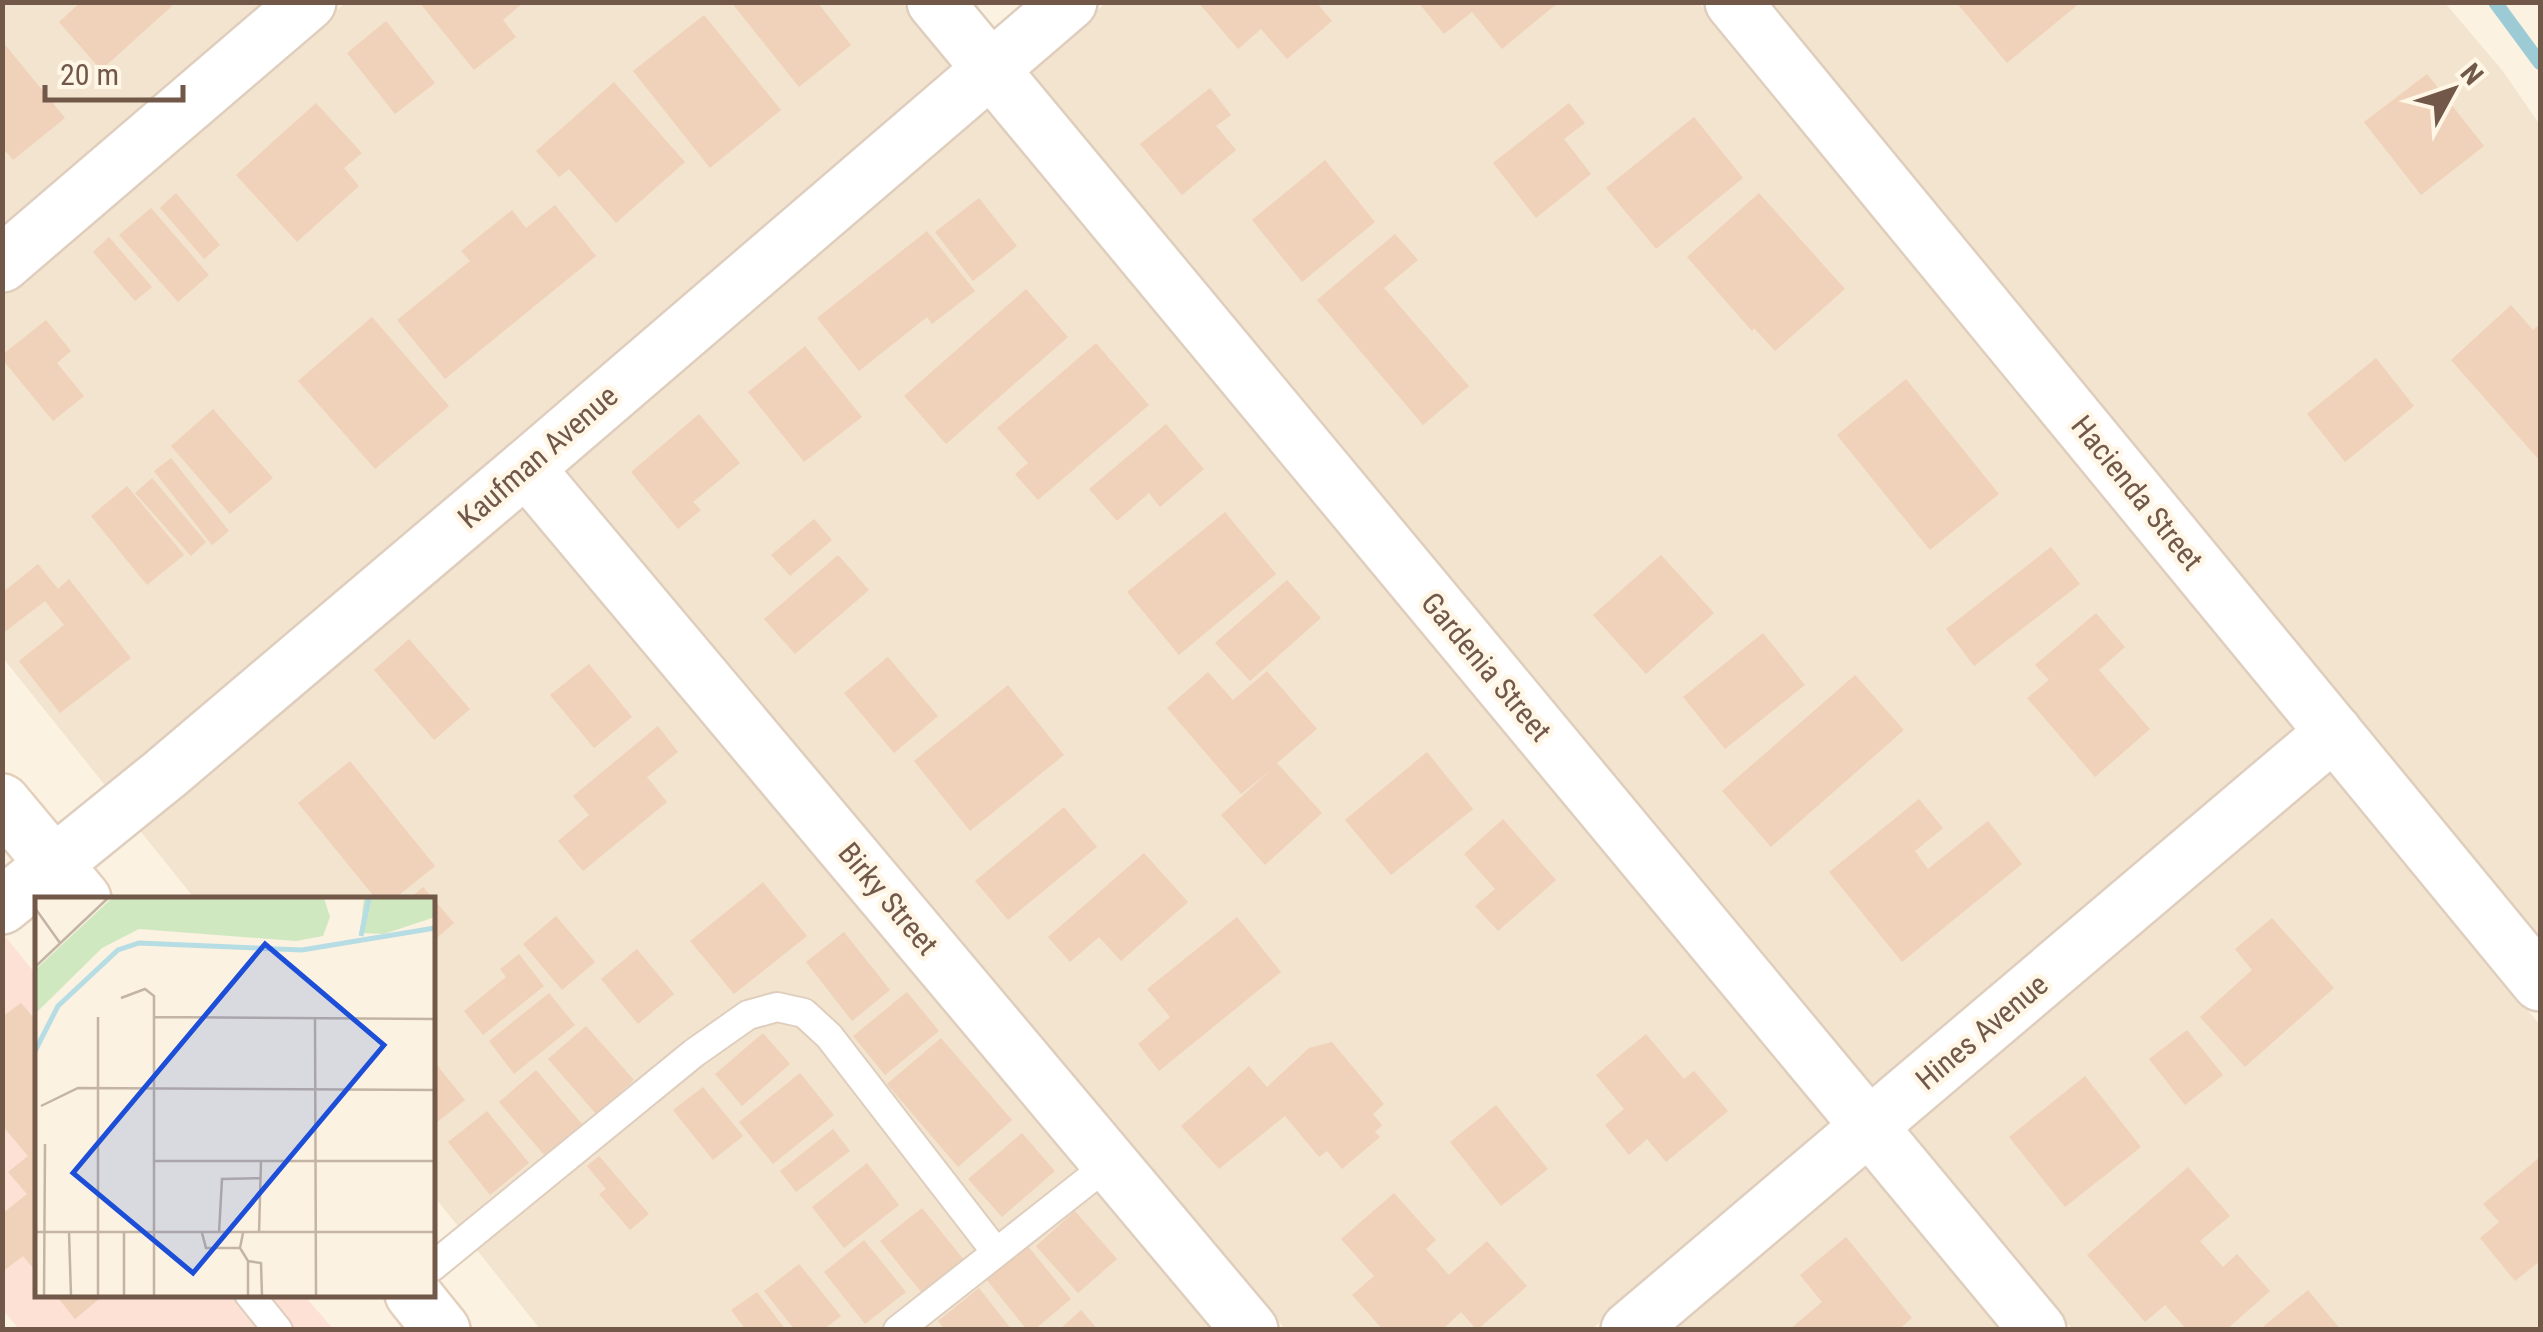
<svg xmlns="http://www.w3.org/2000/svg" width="2543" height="1332" viewBox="0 0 2543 1332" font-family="'Roboto Condensed',sans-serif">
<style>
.residential{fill:#f3e4cf}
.commercial{fill:#fce1d4}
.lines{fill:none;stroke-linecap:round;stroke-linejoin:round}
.stream{stroke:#9dcbd5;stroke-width:14}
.building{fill:#f0d1b9}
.lane-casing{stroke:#dfcebd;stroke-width:32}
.street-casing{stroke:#dfcebd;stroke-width:60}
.secondary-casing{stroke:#e4cfbb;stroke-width:60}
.lane{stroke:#fff;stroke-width:28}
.street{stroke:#fff;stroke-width:55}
.secondary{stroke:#fff;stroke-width:55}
.labels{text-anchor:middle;stroke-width:9;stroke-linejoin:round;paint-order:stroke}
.street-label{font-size:30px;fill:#715849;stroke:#fff6e6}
.inset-river{fill:none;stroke:#b6dce4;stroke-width:5}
.inset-road{fill:none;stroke:#c4b4a4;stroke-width:2.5}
.view{fill:#1d4ed8;fill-opacity:0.15;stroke:#1d4ed8;stroke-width:5}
.inset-edge{fill:none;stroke:#715849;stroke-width:5}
</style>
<rect width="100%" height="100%" fill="#fbf2e1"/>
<g class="residential">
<polygon points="3,3 271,3 3,233"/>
<polygon points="345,3 902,3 954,69 108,789 3,658 2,295"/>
<polygon points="1106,3 1699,3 2299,731 1875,1092 1024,71"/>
<polygon points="1768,3 2445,3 2502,70 2540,125 2540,942"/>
<polygon points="984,105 1834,1126 1592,1329 1285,1329 562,469"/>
<polygon points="522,504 1215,1329 540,1329 433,1195 432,899 195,899 137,827"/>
<polygon points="2329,767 2540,1025 2540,1329 2072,1329 1905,1128"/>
<polygon points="1865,1162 2004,1330 1665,1330"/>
</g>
<polygon class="commercial" points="4,935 37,976 38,1294 304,1295 333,1329 19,1329 2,1309"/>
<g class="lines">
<polyline class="stream" points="2495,2 2540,63"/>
</g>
<g class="building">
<polygon points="81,2 169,2 172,6 101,70 59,22"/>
<polygon points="419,2 524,2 503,20 516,37 474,70"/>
<polygon points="731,2 817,2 851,45 799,87"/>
<polygon points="1198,2 1316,2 1332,21 1287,59 1261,29 1238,49"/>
<polygon points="1418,2 1559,2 1502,49 1472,12 1444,34"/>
<polygon points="1956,2 2081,2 2007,63"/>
<polygon points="704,15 781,110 710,168 633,71"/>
<polygon points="386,21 435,83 395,114 347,53"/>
<polygon points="2,41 65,118 13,160 2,147"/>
<polygon points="2427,74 2484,146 2421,195 2364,122"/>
<polygon points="614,82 685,162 616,223 569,169 559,177 536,151"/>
<polygon points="1210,88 1231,115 1216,126 1236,150 1182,195 1140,144"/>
<polygon points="316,103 362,153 344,168 359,186 297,242 236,175"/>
<polygon points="1569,103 1585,123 1564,139 1591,174 1536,218 1493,163"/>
<polygon points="1694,117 1743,178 1656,249 1606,188"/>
<polygon points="1325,160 1375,222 1302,282 1252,220"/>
<polygon points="176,193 220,245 204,259 160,208"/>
<polygon points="1759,193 1845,289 1775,351 1754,328 1752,331 1687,257"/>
<polygon points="979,198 1017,246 973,281 935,232"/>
<polygon points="555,205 596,256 445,379 397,320 470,261 461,251 512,210 526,228"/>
<polygon points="151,208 209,275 178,302 119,235"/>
<polygon points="927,231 975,291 932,324 927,317 859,371 817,318"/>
<polygon points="1395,234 1418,260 1384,288 1469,386 1423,425 1317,300"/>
<polygon points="109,237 152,287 135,301 93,252"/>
<polygon points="1026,289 1068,337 946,444 904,396"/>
<polygon points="2511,305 2533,330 2540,324 2540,461 2451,360"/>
<polygon points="372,317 449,406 375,469 298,381"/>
<polygon points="46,320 71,351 57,363 84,396 53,421 2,359 2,355"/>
<polygon points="1096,343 1149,405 1038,500 1015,474 1028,463 997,428"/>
<polygon points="805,346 862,417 804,462 748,392"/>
<polygon points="2376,358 2414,406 2345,462 2307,414"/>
<polygon points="1906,379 1999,494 1930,550 1837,435"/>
<polygon points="213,409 273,478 230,514 171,446"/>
<polygon points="699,414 740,463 693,502 701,510 678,529 631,472"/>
<polygon points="1166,424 1204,469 1160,507 1149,493 1117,521 1089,489"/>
<polygon points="171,458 229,531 212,545 154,471"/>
<polygon points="152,478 206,542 191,556 135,493"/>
<polygon points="127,486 184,555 147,585 91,516"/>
<polygon points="1225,512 1276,574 1179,655 1127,592"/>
<polygon points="814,519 832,540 790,576 771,555"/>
<polygon points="2051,547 2080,584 1974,666 1946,629"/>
<polygon points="838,555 869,590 795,654 764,619"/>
<polygon points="1661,555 1714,613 1646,674 1593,615"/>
<polygon points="38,564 58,589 69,579 131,658 60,713 19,661 64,625 45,601 2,634 2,593"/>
<polygon points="1287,580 1321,618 1250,681 1215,643"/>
<polygon points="2096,613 2125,647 2099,670 2150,729 2095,777 2027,698 2049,680 2035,665"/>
<polygon points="1763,633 1805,685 1725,749 1683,697"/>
<polygon points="409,639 470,709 434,740 374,670"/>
<polygon points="888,657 938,716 894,753 844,693"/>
<polygon points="589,664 632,717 594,748 550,695"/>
<polygon points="1267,671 1317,729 1277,763 1322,813 1265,865 1221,815 1272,769 1241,794 1167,708 1208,672 1233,700"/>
<polygon points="1855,675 1904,730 1771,847 1722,791"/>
<polygon points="1008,685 1064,755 970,831 914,761"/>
<polygon points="658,726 678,752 647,777 667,802 583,871 558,841 589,815 573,796"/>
<polygon points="1427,752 1473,809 1391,875 1345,820"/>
<polygon points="350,761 435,866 394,899 376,899 298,803"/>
<polygon points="1919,799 1943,828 1915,851 1928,869 1988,821 2022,864 1902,962 1829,872"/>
<polygon points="1064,807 1097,847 1008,920 975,881"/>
<polygon points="1503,819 1556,880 1498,931 1475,906 1495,889 1464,854"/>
<polygon points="1144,853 1188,902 1121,961 1099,937 1070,962 1048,937"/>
<polygon points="763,882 807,936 734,994 690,941"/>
<polygon points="423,887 454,923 432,942 432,899 409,899"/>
<polygon points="556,916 595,962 562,990 523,944"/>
<polygon points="1237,917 1281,972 1159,1071 1138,1044 1170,1017 1147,989"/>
<polygon points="2272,918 2334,988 2245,1067 2200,1017 2252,970 2235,949"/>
<polygon points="844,932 890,990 852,1021 806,962"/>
<polygon points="637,949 674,994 638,1024 601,979"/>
<polygon points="519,954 544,986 483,1035 464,1011 506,977 500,969"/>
<polygon points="907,992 939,1031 885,1075 853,1036"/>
<polygon points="549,993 575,1025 514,1074 489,1041"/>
<polygon points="21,1003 38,1023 38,1274 23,1256 2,1272 2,1214 27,1194 8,1172 28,1156 2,1125 2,1017"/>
<polygon points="586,1026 634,1080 596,1114 548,1059"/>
<polygon points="2187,1030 2223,1075 2185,1105 2149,1059"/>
<polygon points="763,1033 790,1064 742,1106 715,1074"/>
<polygon points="1646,1034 1684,1079 1694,1071 1728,1111 1666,1162 1647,1139 1629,1155 1605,1125 1624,1109 1596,1075"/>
<polygon points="941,1038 1012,1120 958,1167 887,1084"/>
<polygon points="1332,1042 1384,1104 1373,1114 1382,1125 1375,1132 1380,1137 1342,1169 1327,1151 1319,1157 1285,1116 1219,1169 1181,1126 1249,1066 1267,1087 1309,1048"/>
<polygon points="432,1059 465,1100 432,1126"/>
<polygon points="536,1070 582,1124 545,1156 499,1102"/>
<polygon points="800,1073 834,1115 773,1164 739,1122"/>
<polygon points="2085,1076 2141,1147 2065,1207 2009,1137"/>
<polygon points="703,1087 743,1136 713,1160 673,1110"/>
<polygon points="1496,1105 1548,1169 1501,1206 1450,1142"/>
<polygon points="487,1111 529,1163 490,1195 448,1142"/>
<polygon points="833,1129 850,1151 796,1192 780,1171"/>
<polygon points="1022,1133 1055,1171 1002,1217 968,1179"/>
<polygon points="599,1156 649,1214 630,1230 599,1194 606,1189 587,1166"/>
<polygon points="2540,1157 2540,1261 2515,1281 2480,1238 2499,1222 2483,1204"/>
<polygon points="867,1163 899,1205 844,1248 812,1207"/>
<polygon points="2188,1167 2230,1216 2200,1241 2223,1267 2237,1254 2270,1291 2226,1330 2187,1330 2165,1305 2145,1322 2087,1255"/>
<polygon points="1394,1193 1436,1240 1426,1249 1449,1275 1487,1241 1527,1286 1477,1330 1461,1312 1442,1330 1383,1330 1352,1295 1374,1276 1341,1239"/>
<polygon points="922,1208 964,1260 922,1293 880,1241"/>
<polygon points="1075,1211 1117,1259 1078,1293 1036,1246"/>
<polygon points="1846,1237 1912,1318 1898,1330 1789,1330 1822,1302 1800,1275"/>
<polygon points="864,1240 906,1292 865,1324 824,1272"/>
<polygon points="1027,1245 1071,1299 1034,1330 1027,1330 986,1279"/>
<polygon points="799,1264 841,1316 823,1330 795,1330 764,1291"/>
<polygon points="979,1288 1012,1330 945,1330 938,1321"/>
<polygon points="2308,1290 2341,1330 2259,1330"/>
<polygon points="757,1292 786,1330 746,1330 731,1310"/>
<polygon points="55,1294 105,1294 75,1319"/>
<polygon points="1081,1310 1098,1330 1059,1330"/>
</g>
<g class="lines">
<g class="lane-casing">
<g id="lane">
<polyline points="432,1267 694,1053 748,1015 777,1007 804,1013 829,1036 996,1252"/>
<polyline points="249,1294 278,1330"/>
<polyline points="898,1330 1110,1163"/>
</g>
</g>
<g class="street-casing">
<g id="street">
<polyline points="935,2 2038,1330"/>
<polyline points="1733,2 2540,983"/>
<polyline points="2,264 308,2"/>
<polyline points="526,468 1250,1330"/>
<polyline points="2,906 165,774 526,468 1069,2"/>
<polyline points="1629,1330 2334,732"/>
</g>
</g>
<g class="secondary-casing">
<g id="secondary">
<polyline points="2,802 83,899"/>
<polyline points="413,1294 442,1330"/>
</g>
</g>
<use href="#lane" class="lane"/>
<use href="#street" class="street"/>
<use href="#secondary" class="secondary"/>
</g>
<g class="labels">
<g class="street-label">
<text transform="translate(538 457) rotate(-41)" y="10">Kaufman Avenue</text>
<text transform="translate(2137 493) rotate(51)" y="10">Hacienda Street</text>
<text transform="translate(1486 667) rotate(50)" y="10">Gardenia Street</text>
<text transform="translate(888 899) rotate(50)" y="10">Birky Street</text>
<text transform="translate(1982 1032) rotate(-40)" y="10">Hines Avenue</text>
</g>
</g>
<g transform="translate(35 897)">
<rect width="400" height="400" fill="#fbf2e1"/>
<path d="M 77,1 L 289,1 L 295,20 L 288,39 L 261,44 L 104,32 L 67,51 L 0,117 L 0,73 ZM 329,1 L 400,1 L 400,20 L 349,37 L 325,36 Z" fill="#cfe8c0"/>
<path class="inset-river" d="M 326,39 L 334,1M 0,154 L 23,109 L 83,53 L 104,46 L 267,53 L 400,31"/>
<path class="inset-road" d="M 0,11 L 25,46M 0,70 L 73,1M 86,101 L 110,92 L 119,99 L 119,399M 119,120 L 400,122M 280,121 L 281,399M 6,209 L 43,191 L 400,193M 120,264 L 400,264M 0,335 L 400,335M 34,335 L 36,399M 167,336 L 171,351 L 205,351M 184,336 L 187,282 L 226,281M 208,336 L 205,351 L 213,364 L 226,366 L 227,399M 224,336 L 226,264M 213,364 L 213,399M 9,399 L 10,247M 63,399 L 63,120M 89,399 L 89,336"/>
<path class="view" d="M 230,47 L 349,148 L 158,376 L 38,276 Z"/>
<rect width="400" height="400" class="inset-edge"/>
</g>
<rect width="2543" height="1332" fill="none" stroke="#715849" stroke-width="10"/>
<g transform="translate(2453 90) rotate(50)" stroke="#fff6e6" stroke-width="8" paint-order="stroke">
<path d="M0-8L18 38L0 25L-18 38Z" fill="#715849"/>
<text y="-15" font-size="28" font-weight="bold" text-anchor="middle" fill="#715849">N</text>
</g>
<path d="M45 85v15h138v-15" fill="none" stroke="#715849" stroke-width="5"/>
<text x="60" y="85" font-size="30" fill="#715849" stroke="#fff6e6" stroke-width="8" paint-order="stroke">20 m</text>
</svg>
